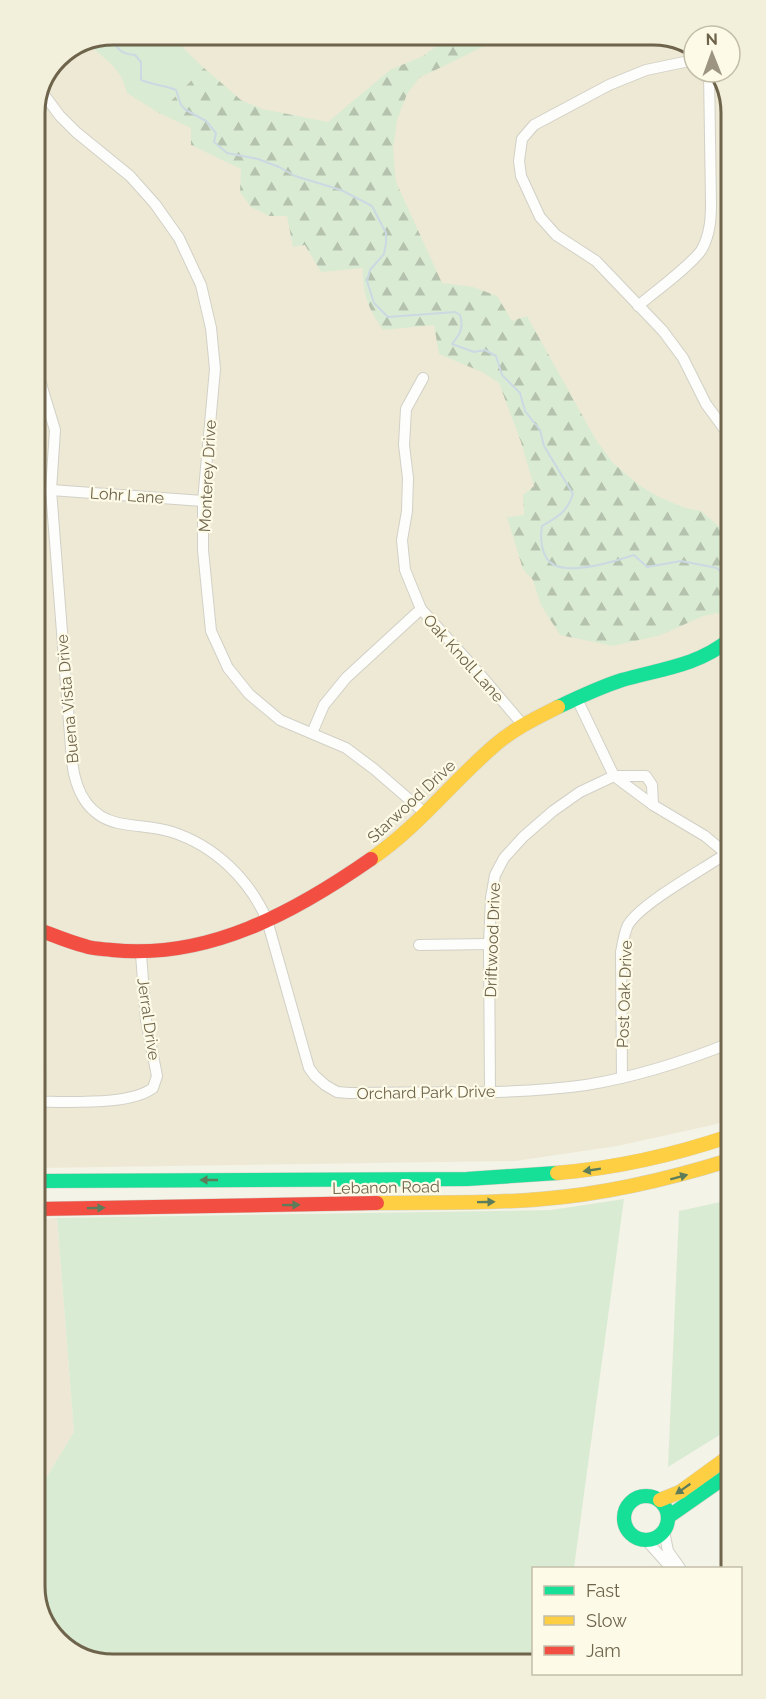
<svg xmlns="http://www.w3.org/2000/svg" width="766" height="1699" viewBox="0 0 766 1699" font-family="Raleway,sans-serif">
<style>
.residential{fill:#ede9d5}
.commercial{fill:#efe7d5}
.green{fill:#daebd3}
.forest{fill:url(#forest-firs)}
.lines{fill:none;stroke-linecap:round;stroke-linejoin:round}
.stream{stroke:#cbd9e2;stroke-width:2}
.street-casing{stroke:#d2d0c6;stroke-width:12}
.fast-casing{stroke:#d4d0c6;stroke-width:15}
.slow-casing{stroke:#d4d0c6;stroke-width:15}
.jam-casing{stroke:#d4d0c6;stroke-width:15}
.street{stroke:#fdfdfb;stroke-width:10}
.fast{stroke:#16e098;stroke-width:14}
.slow{stroke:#ffcf43;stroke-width:14}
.jam{stroke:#f24e42;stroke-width:14}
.oneway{fill:#5c7c5a}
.labels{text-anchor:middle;stroke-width:4.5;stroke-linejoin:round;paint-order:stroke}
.street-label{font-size:16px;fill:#6e634b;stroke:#fdfbe7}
.rim{fill:none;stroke:#6e634b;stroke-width:3}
</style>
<defs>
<pattern id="forest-firs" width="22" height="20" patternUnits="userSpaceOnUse" patternTransform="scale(1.5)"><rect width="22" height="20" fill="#daebd3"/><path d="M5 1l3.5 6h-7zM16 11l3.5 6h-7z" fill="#b5c2ad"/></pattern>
</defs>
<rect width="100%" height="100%" fill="#f4f3e7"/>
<polygon class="residential" points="113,35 659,35 694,48 694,72 716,72 727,87 730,1118 717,1124 617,1146 516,1161 38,1168 35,108 58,57"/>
<polygon class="commercial" points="57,1218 74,1432 38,1491 38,1219"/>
<g class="green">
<path d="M 113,35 L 173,35 L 187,52 L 204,68 L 159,113 L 127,93 C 122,69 106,59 88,45 Z"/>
<polygon points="624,1199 574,1568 534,1568 533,1661 107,1664 65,1649 39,1612 38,1491 74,1432 57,1218 551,1210"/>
<polygon points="730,1200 731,1428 668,1467 679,1211"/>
</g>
<g class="forest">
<path d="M 452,35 L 507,35 L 419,78 L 407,94 L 397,120 L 393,149 L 396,182 L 442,283 L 473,287 L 497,296 L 512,321 L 527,316 L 596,440 L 613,463 L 639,485 L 657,496 L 685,508 L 701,511 L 729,535 L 728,616 L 718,613 L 703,616 L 661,635 L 613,646 L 560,635 L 541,605 L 533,580 L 523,569 L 507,517 L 524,515 L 523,495 L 534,486 L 521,442 L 499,383 L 482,372 L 439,354 L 434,325 L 383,330 C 368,308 362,293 363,268 L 321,272 L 305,245 L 293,247 L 287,216 L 269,216 L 251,207 L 240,192 L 241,169 L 191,145 L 191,128 L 159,113 L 204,68 L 241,100 L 262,109 L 328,122 L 390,70 L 423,56 Z"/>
<polygon points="45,953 47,1090 37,1090 37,956"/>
</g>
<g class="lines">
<g class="stream">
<path d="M 113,35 C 115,49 121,54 135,55 L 141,62 L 141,80 C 153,85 164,85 176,90 L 181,105 L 186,110 L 206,121 L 216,133 L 214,142 L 227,153 L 258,159 L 279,167 L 295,176 L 341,190 L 372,206 L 386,233 L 386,243 L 384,254 L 370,270 L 367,281 L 374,303 L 388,317 L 455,312 L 460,315 C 464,328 460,334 452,344 L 474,352 L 485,350 L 496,356 L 502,375 L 520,393 L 525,411 L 540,430 L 544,446 L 573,494 C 567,512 558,517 542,526 C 540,539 541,558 554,565 C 573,574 616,561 634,555 L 647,567 L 681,561 L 717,568 L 729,580"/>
<polyline points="37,1053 38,1085"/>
</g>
<g class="street-casing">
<g id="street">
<polyline points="694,60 646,70 609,85 534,125 522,139 519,161 521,176 540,217 556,235 596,261 663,331 683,358 706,404 728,434"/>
<polyline points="42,92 60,116 76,132 130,176 155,204 179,238 201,285 211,328 215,369 203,501 203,550 211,631 228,668 249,694 280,720 346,748 374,769 426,814"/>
<path d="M 638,306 C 653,293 693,264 702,249 C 710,234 711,219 711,203 L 709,72"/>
<path d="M 35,364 L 55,430 L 51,490 L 72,761 C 75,789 87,816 118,823 C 136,827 154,826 172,832 C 215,846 249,879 267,920 L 309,1068 L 315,1076 L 325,1085 L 337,1092 L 349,1093 C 428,1091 508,1096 586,1085 C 635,1077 683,1062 730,1043"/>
<polyline points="423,378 406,409 404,445 408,478 407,511 402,540 405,570 421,609 478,672 523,725"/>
<polyline points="51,490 203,501"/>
<polyline points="577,699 614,776 653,805 705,836 729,856"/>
<polyline points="312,733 324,705 346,678 421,609"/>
<polyline points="419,945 489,944"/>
<path d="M 622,1078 L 621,952 C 623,943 624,933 628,925 C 641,903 704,869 727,853"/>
<polyline points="490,1092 489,944 491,898 495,875 504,858 523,837 553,811 580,792 614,776 646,776 652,785 653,805"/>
<path d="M 37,1102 C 68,1101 129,1106 153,1088 L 157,1076 L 146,1020 L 141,954"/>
<polyline points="664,1531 668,1551 680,1568"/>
<polyline points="646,1540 671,1568"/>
</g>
</g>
<g class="fast-casing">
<g id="fast">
<path d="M 558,707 C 579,697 600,687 622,680 C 660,669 697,666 729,640"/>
<polyline points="38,1181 467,1179 557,1173"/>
<circle cx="646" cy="1518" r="22"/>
<polyline points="668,1517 731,1473"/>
</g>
</g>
<g class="slow-casing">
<g id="slow">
<path d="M 371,859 C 418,827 452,782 494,746 C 513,729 536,718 558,707"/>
<path d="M 557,1173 C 617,1168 674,1155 730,1136"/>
<path d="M 377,1203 C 432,1202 487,1204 542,1199 C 606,1194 669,1179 730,1160"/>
<polyline points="660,1500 680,1492 731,1455"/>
</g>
</g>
<g class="jam-casing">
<g id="jam">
<path d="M 37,929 C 53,935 69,942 85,946 C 93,949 103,949 112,950 C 208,960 295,912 371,859"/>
<polyline points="38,1209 377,1203"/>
</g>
</g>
<use href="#street" class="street"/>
<use href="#fast" class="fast"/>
<use href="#slow" class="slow"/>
<use href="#jam" class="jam"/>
</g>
<defs><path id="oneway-solid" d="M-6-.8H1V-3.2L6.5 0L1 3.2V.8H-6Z" transform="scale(1.5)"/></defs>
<g class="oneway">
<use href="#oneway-solid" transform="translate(592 1170) rotate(171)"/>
<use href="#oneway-solid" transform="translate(679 1177) rotate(-15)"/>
<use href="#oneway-solid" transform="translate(209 1180) rotate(180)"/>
<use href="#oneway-solid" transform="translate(486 1202) rotate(-1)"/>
<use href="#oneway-solid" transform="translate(291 1205) rotate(-1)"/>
<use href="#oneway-solid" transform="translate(96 1208) rotate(-1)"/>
<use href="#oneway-solid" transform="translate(683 1489) rotate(145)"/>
</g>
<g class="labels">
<g class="street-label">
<text transform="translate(207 476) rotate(-87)" y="6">Monterey Drive</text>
<text transform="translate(127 495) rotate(4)" y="6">Lohr Lane</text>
<text transform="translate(464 658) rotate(48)" y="6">Oak Knoll Lane</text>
<text transform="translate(67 699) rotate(-95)" y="6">Buena Vista Drive</text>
<text transform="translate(411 801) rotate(-43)" y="6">Starwood Drive</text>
<text transform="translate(492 940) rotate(-88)" y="6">Driftwood Drive</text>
<text transform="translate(624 994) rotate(-88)" y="6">Post Oak Drive</text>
<text transform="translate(149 1019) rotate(82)" y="6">Jerral Drive</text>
<text transform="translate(426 1092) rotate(-1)" y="6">Orchard Park Drive</text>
<text transform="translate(386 1187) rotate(-1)" y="6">Lebanon Road</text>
</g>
</g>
<path d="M0 0H766V1699H0ZM113 45H653A68 68 0 0 1 721 113V1586A68 68 0 0 1 653 1654H113A68 68 0 0 1 45 1586V113A68 68 0 0 1 113 45Z" fill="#f2efdb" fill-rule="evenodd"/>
<path class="rim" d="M113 45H653A68 68 0 0 1 721 113V1586A68 68 0 0 1 653 1654H113A68 68 0 0 1 45 1586V113A68 68 0 0 1 113 45Z"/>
<rect x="532" y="1567" width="210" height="108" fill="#fdfbe7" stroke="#c4bea9" stroke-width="1.5"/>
<rect x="544" y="1586" width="30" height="9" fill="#16e098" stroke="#c4bea9" stroke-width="1.5"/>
<text x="586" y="1597" font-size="18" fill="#6e634b">Fast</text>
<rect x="544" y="1616" width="30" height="9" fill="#ffcf43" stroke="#c4bea9" stroke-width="1.5"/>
<text x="586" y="1627" font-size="18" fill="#6e634b">Slow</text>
<rect x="544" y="1646" width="30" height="9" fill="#f24e42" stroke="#c4bea9" stroke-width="1.5"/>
<text x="586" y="1657" font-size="18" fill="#6e634b">Jam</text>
<g transform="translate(712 54) rotate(359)"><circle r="28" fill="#fdfbe7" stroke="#c4bea9" stroke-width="1.5"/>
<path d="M0-4.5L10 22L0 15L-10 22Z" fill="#9d9582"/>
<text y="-9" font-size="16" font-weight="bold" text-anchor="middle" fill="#6e634b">N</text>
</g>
</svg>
